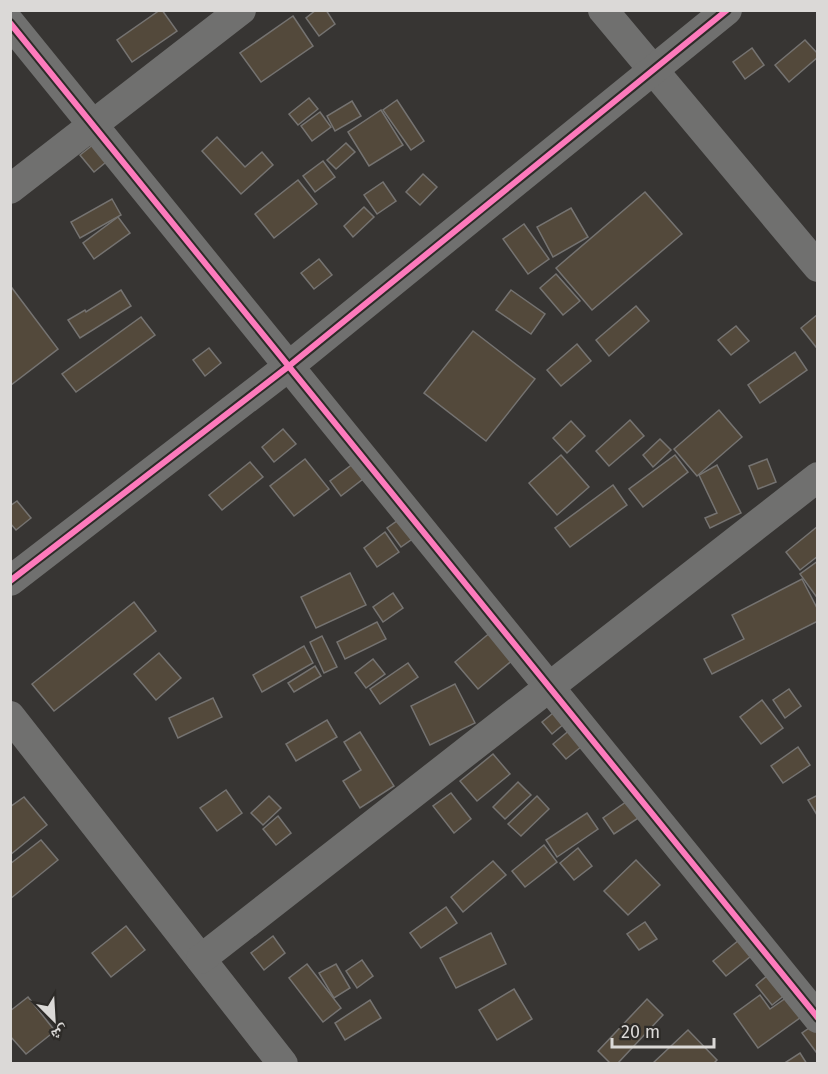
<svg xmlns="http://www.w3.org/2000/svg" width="828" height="1074" viewBox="0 0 828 1074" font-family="'Fira Sans','Noto Naskh Arabic',sans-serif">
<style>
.building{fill:#53493b;stroke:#757371;stroke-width:1.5}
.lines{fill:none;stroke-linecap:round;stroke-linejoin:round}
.street{stroke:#70706f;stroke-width:30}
.cycleway-casing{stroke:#2d2b28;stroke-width:10}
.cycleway{stroke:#fd7abc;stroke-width:6}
</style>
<rect width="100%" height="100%" fill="#373533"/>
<g class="building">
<polygon points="160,10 162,10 177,31 132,62 117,40"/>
<polygon points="316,10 326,10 335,24 319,36 306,18"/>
<polygon points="293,16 313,46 261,82 240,53"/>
<polygon points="805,40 818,54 818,57 789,82 775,65"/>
<polygon points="752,48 764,65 745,79 733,62"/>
<polygon points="309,98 318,109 298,125 289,114"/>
<polygon points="397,100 424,141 411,150 383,110"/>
<polygon points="352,101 361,116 335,131 327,116"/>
<polygon points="381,110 403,145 369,166 348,132"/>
<polygon points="320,112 331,127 312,141 301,126"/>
<polygon points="109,132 122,149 94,172 80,155"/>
<polygon points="217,137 245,167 262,152 273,165 241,194 202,151"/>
<polygon points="346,143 355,152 336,169 327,160"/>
<polygon points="323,161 335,177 315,192 303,176"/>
<polygon points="423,174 437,187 420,205 406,192"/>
<polygon points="298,180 317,204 274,238 255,214"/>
<polygon points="383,182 396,201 377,214 364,195"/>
<polygon points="645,192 682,234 592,310 556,268"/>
<polygon points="112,199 121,215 80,238 71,222"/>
<polygon points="364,207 374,217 353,237 344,226"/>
<polygon points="571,208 588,237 553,257 537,227"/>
<polygon points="118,217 130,233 94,259 83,243"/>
<polygon points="524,224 549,259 528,274 503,239"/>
<polygon points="319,259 332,275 314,289 301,273"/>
<polygon points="556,274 580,301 563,315 540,288"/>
<polygon points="12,288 58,349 11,385 10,290"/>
<polygon points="121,290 131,306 80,338 68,320 85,310 86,312"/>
<polygon points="511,290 545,314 531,334 496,310"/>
<polygon points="636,306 649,321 609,356 596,340"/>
<polygon points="818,314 818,346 816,347 801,328"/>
<polygon points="141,317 155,335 76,392 62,374"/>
<polygon points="736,326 749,341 731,355 718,340"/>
<polygon points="473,331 535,379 486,441 424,393"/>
<polygon points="577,344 591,361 561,386 547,370"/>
<polygon points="209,348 221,363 205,376 193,360"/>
<polygon points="795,352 807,370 760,403 748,385"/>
<polygon points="719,410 742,437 697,476 674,449"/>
<polygon points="630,420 644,436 609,466 596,451"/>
<polygon points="571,421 585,436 567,453 553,438"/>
<polygon points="283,429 296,444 274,462 262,447"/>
<polygon points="660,439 671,450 653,467 643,455"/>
<polygon points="365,455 376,469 341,496 330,481"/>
<polygon points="561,455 589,487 557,515 529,483"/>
<polygon points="675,455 688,472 643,507 629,489"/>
<polygon points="305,459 329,489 294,516 270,486"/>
<polygon points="767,459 776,482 758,489 749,466"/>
<polygon points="250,462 263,477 222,510 209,495"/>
<polygon points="717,465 741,513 710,528 705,518 717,513 699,475"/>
<polygon points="613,485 627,505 570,547 555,528"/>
<polygon points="17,501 31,518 16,530 10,523 10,506"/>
<polygon points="414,509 428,528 401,547 387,528"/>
<polygon points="818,526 818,556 800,570 786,552"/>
<polygon points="385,532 399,552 377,567 364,548"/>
<polygon points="818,561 818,599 800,574"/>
<polygon points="350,573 366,605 316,628 301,597"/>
<polygon points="802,579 818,610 818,621 712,674 704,659 744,639 732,615"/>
<polygon points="393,593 403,608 383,622 373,607"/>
<polygon points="134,602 156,631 54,711 32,684"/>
<polygon points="504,621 527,648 478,689 455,662"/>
<polygon points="377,622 386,639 345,659 337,642"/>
<polygon points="322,636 337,667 324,673 310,642"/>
<polygon points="304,646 313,663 262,692 253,675"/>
<polygon points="159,653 181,678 156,700 134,674"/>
<polygon points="373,659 385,674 366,688 355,673"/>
<polygon points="408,663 418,677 380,704 370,689"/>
<polygon points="315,666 321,676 294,692 288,683"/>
<polygon points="455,684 475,723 430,745 411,706"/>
<polygon points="789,689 801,706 785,718 773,700"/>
<polygon points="213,698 222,717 178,738 169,718"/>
<polygon points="569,700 578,712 552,734 542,722"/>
<polygon points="762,700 783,728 761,744 740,717"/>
<polygon points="584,718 597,734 566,759 553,744"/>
<polygon points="327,720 337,737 296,761 286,744"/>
<polygon points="360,732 394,786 360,808 343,781 361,770 344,742"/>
<polygon points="798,747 810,765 783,783 771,766"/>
<polygon points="493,754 510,774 477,801 460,781"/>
<polygon points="518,782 531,795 505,819 493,807"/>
<polygon points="646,788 658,805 614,834 603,818"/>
<polygon points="226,790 242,813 217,831 200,808"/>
<polygon points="451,793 471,819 454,833 433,806"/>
<polygon points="818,795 818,815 817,815 808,800"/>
<polygon points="269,796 281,808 263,825 251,813"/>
<polygon points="537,796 549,809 521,836 508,824"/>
<polygon points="24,797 47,825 10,855 10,807"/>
<polygon points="587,813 598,829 557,857 546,840"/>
<polygon points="278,816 291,833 276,845 263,829"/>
<polygon points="41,840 58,860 10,899 10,864"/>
<polygon points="544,845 557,862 525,887 512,871"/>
<polygon points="578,848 592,866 574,880 560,863"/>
<polygon points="636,860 660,885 628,915 604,891"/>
<polygon points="493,861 506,875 463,912 451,897"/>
<polygon points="446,907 457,923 421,948 410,933"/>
<polygon points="645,922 657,939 639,950 627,934"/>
<polygon points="126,926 145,950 111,977 92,953"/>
<polygon points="491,933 506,964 456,988 440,958"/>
<polygon points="273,936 285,953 264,970 251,953"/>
<polygon points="739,940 751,956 726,976 713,961"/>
<polygon points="362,960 373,976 357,988 346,971"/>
<polygon points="786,960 803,981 772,1005 756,985"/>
<polygon points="307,964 341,1008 323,1022 289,978"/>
<polygon points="336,964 350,988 334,998 319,973"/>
<polygon points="806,984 818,1005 758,1048 734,1014 760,995 770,1009"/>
<polygon points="514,989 532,1019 497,1040 479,1010"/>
<polygon points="28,997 55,1031 26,1054 10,1036 10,1011"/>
<polygon points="647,999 663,1015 617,1064 611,1064 598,1051"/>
<polygon points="370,1000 381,1018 345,1040 335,1023"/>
<polygon points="818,1022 818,1051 816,1052 802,1033"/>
<polygon points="688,1030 717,1060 713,1064 652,1064"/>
<polygon points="800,1053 807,1064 783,1064"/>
</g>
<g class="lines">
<g class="street">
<polyline points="603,10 818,267"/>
<polyline points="10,23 818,1018"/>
<polyline points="10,189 241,10"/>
<polyline points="10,581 289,366 727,10"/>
<polyline points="10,716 283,1064"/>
<polyline points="201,959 818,477"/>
</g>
<g class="cycleway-casing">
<g id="cycleway">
<polyline points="10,23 818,1018"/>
<polyline points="10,581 289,366 727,10"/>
</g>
</g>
<use href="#cycleway" class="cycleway"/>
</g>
<rect width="828" height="1074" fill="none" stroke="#dbd9d7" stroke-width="24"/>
<g transform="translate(54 1020) rotate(156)" stroke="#2d2b28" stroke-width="4.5" paint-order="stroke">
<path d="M0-4.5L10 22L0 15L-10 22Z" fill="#dbd9d7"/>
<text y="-9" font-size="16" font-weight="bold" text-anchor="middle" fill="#dbd9d7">ش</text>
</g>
<path d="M612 1038v9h102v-9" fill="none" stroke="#dbd9d7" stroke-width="3"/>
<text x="621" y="1038" font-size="18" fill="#dbd9d7" stroke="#2d2b28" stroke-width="4.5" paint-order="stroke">20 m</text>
</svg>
